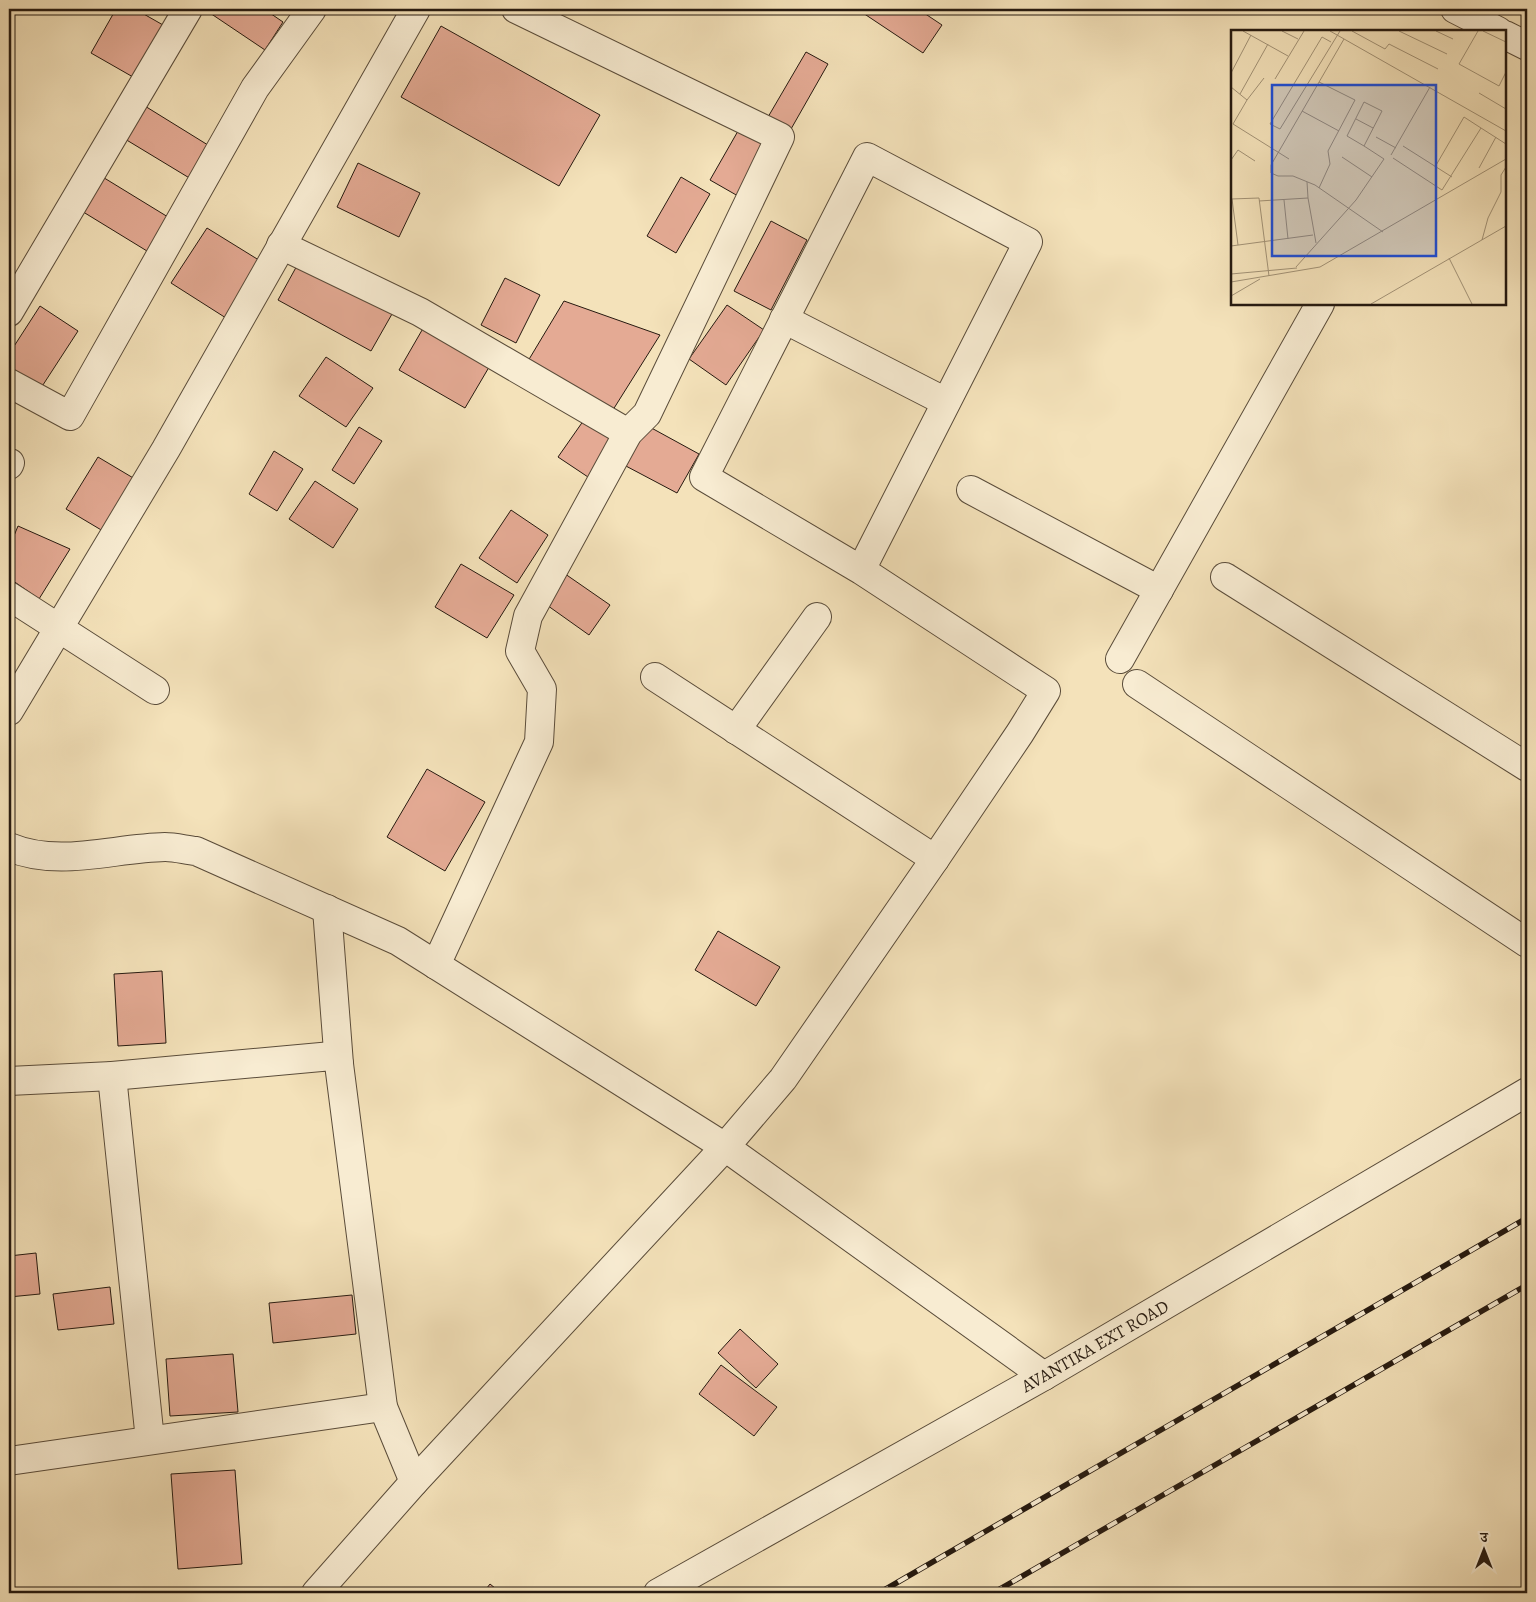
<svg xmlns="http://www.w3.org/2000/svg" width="1536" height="1602" viewBox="0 0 1536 1602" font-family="Alegreya,'Noto Serif Devanagari',serif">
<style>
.building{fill:#e4aa94;stroke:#261a10}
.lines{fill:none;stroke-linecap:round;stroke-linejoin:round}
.minor-casing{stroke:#5a4c3a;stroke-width:30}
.minor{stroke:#f8ecd2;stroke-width:28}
.rail-casing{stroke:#261a10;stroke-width:5.5}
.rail{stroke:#f8ecd2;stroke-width:4;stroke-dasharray:11;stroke-linecap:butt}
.labels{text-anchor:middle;stroke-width:4;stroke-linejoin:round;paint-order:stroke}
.street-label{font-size:18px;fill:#261a10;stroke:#f8ecd2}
.inset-road{fill:none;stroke:#a29276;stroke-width:1}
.view{fill:#1d4ed8;fill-opacity:0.15;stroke:#1d4ed8;stroke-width:2.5}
.inset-edge{fill:none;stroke:#261a10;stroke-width:2.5}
</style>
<rect width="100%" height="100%" fill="#f4e2ba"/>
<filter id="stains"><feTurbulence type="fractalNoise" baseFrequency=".004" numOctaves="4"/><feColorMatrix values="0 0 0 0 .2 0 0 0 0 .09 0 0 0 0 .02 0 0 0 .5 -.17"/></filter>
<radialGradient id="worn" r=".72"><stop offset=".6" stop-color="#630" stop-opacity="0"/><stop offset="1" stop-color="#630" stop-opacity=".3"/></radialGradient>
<g class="building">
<polygon points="116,9 135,9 163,25 133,77 91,53"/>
<polygon points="204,9 264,9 283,22 265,50"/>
<polygon points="862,9 918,9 942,25 923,53 860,11"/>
<polygon points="441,26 600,115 559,186 401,97"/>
<polygon points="806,52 828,64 791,129 768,117"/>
<polygon points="140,103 216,150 196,182 120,136"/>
<polygon points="742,124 771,140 738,196 710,180"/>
<polygon points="358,163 420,193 399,237 337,207"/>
<polygon points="101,176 168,217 147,251 80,210"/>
<polygon points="681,177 710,194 676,253 647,236"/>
<polygon points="771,221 807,240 771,310 734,291"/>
<polygon points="207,228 262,262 226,318 171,283"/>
<polygon points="299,262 392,314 371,351 278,300"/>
<polygon points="505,278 540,295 516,343 481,325"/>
<polygon points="564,301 660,335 611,413 528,361"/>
<polygon points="727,305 764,330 726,385 689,359"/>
<polygon points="40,306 78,331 39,391 9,372 9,354"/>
<polygon points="429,318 495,357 465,408 399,370"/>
<polygon points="326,357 373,388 346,427 299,396"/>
<polygon points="586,417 619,439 591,479 558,457"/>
<polygon points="646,425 699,454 677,493 624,465"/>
<polygon points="359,427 382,441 354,484 332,470"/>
<polygon points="274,451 303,469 277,511 249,494"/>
<polygon points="98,457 140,482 108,534 66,509"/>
<polygon points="315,481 358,509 333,548 289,519"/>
<polygon points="511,510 548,535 517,583 479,558"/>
<polygon points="18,526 70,549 39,599 9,578 9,548"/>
<polygon points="461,564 514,595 487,638 435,607"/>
<polygon points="558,569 610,605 589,635 544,603"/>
<polygon points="427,769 485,802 445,871 387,837"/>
<polygon points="718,931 780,967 756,1006 695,970"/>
<polygon points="162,971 166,1043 118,1046 114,974"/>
<polygon points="36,1253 40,1294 9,1297 9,1256"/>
<polygon points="110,1287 114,1324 58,1330 53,1294"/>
<polygon points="352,1295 356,1334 273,1343 269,1303"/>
<polygon points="740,1329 778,1364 756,1388 718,1353"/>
<polygon points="233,1354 238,1412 170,1416 166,1359"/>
<polygon points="721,1365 777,1407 754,1436 699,1394"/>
<polygon points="235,1470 242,1564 178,1569 171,1474"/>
<polygon points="490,1584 501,1593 483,1593"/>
</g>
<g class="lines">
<g class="minor-casing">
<g id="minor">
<polyline points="1455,9 1498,31"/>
<polyline points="1505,35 1527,46"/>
<polyline points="281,245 420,312 628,433"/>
<polyline points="9,312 188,9"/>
<polyline points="784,319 946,402"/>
<polyline points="9,383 70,416 255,88 312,9"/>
<polyline points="9,465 10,463"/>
<polyline points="971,490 1159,590"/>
<polyline points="1225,577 1527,767"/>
<polyline points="9,596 155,690"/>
<polyline points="1120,659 1320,304"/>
<polyline points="655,677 935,859"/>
<polyline points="1137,684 1527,943"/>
<polyline points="9,711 166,449 416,9"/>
<polyline points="736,730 817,617"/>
<path d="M 9,847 C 59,868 113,848 165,847 C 175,847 186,850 196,851 L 398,941 L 725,1147 L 1044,1376"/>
<polyline points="327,909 339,1064"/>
<polyline points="436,965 539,742 542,689 520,651 528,616 628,433 647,414 780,137 516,9"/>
<polyline points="112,1076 150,1440"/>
<polyline points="9,1081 112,1076 332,1056 337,1058 339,1064 383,1407 414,1482"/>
<polyline points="9,1461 383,1407"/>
<polyline points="316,1593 414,1482 725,1147 783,1079 935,859 1020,733 1046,691 861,570 1028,242 867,157 704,477 861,570"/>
<polyline points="658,1593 1044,1376 1527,1092"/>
</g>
</g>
<use href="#minor" class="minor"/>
<g class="rail-casing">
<g id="rail">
<polyline points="879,1593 1527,1218"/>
<polyline points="993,1593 1527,1285"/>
</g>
</g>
<use href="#rail" class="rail"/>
</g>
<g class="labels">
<g class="street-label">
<text transform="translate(1095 1346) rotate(-30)" y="6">AVANTIKA EXT ROAD</text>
</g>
</g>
<g transform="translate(1231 30)">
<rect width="275" height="275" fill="#f4e2ba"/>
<path class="inset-road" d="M 12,1 L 57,26M 51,1 L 67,9M 99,1 L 275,101M 121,1 L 154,19 L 158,14 L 207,39M 168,1 L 216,24M 205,1 L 222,9M 247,1 L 228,34 L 268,56 L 275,42M 252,1 L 275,12M 113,9 L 40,135 L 40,143 L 47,146 L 62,146 L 84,155 L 152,202M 100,12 L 91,7 L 39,94 L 49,99 L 109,1M 0,43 L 20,5M 44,49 L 73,1M 0,57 L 16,70 L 2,94 L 58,129M 248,63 L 275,79M 9,64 L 37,14M 16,70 L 33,48M 71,81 L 108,101M 125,89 L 142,98M 145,107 L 165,118M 172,116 L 221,147M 160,125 L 199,57M 111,127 L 141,147M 162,128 L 211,160 L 250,98 L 275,114M 0,130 L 7,120 L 24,131M 204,137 L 233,87 L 250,98M 248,138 L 265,107M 76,152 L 77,168M 88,158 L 99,134 L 97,121 L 124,70 L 88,52M 0,169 L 28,168 L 38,246M 1,169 L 7,215M 53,170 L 57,209M 28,171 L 77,168 L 85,213M 251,210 L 257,188 L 270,162 L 270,145 L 275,137M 0,216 L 82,205M 218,228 L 241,274M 65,237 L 125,170 L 153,129 L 133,116 L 151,81 L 133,72 L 116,106 L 133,116M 0,244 L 66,238M 0,252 L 89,237 L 275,129M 0,266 L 29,249M 140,274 L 275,196"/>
<path class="view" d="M 41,55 L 205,55 L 205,226 L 41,226 Z"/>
<rect width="275" height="275" class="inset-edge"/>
</g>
<rect width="1536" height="1602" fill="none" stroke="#f4e2ba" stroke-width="30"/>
<rect x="10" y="10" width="1516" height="1582" fill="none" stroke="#261a10" stroke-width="2.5"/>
<rect x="15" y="15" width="1506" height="1572" fill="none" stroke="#261a10"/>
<g transform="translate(1484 1550)" stroke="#f8ecd2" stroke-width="4" paint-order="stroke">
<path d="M0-4L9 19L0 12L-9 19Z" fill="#261a10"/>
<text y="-8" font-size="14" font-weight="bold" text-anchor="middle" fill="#261a10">उ</text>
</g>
<rect width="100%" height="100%" filter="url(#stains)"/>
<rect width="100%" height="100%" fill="url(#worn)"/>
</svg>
